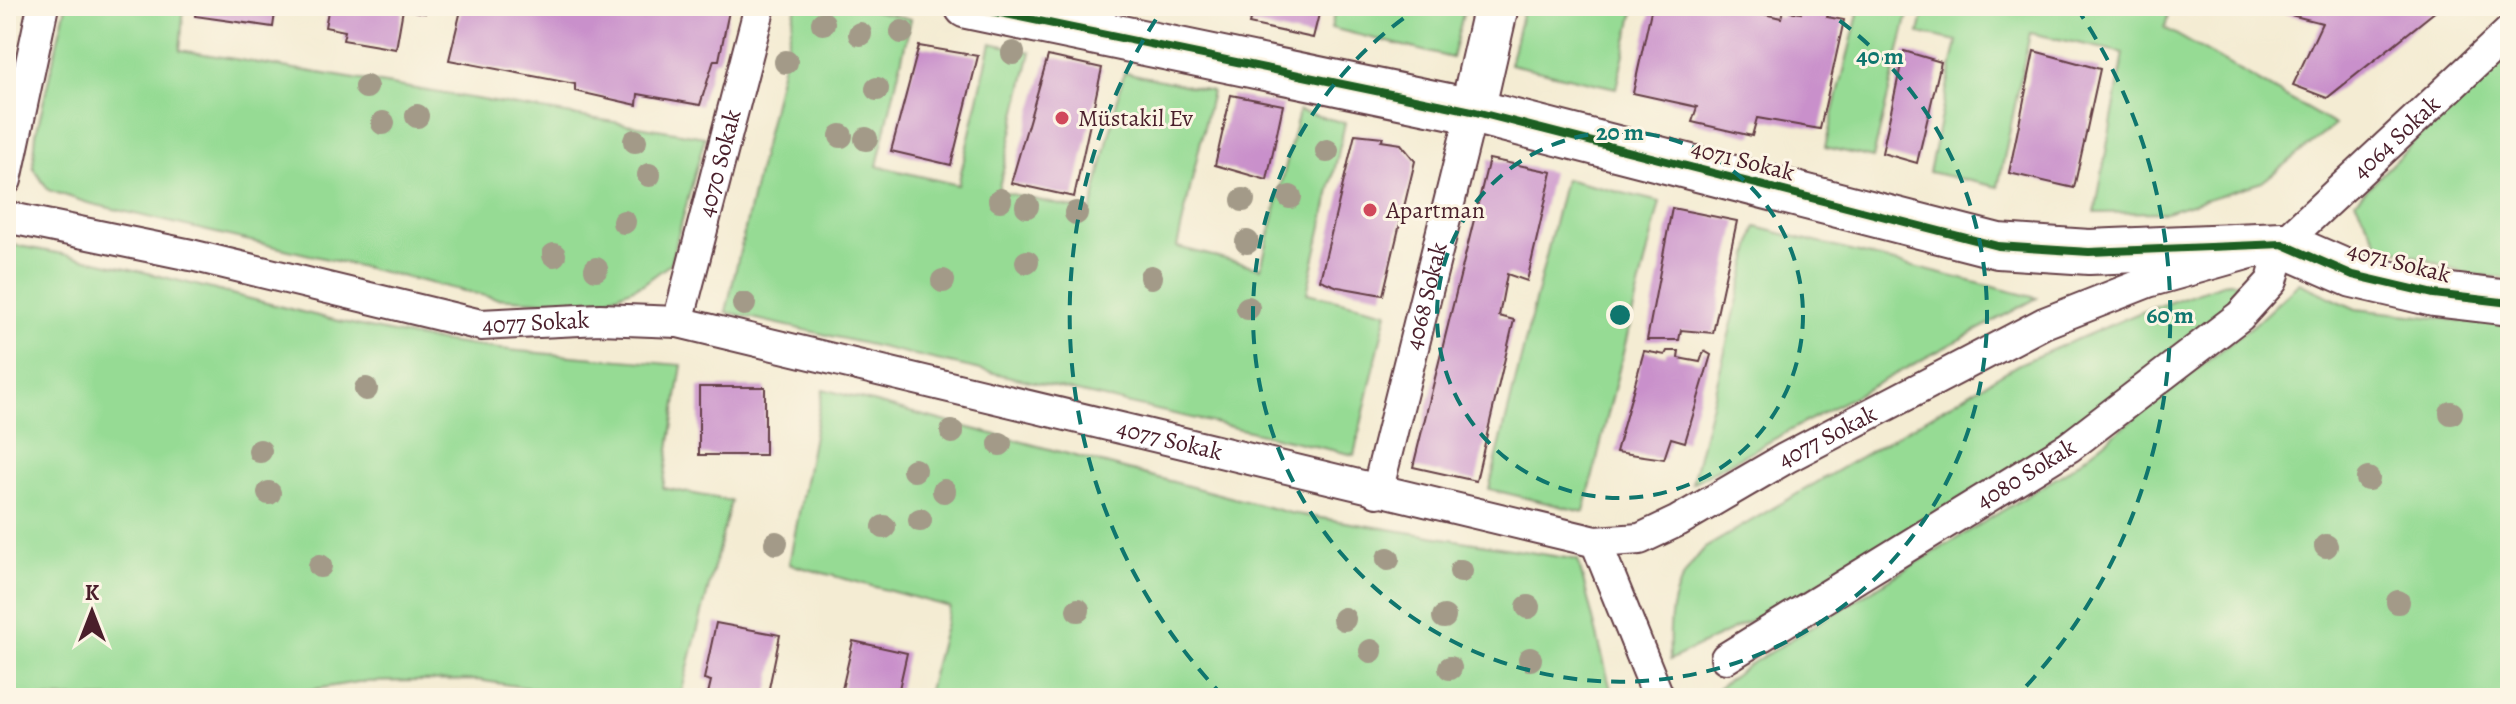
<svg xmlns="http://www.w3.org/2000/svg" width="2516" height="704" viewBox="0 0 2516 704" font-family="Alegreya,serif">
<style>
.green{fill:#96db94;stroke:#707d60;stroke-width:2}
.building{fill:#c990cb}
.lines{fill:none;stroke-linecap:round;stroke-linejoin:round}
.lane-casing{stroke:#643e44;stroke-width:34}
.street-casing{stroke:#643e44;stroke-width:48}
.lane{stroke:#fff;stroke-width:30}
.street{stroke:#fff;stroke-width:44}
.cycleway-casing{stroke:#fcf5e5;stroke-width:13}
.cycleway{stroke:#1b5e20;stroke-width:8}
.tree{fill:#a39a88}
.ring{fill:none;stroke:#0f766e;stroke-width:4;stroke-dasharray:14 10}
.poi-dot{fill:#d1495b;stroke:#fcf5e5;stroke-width:3}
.labels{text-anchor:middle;stroke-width:6;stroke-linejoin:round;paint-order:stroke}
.poi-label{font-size:24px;fill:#4a1f2b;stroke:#fcf5e5;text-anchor:start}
.street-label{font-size:24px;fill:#4a1f2b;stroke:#fcf5e5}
.centre{fill:#0f766e;stroke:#fcf5e5;stroke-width:4}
.ring-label{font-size:24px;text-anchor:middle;font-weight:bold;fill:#0f766e;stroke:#fcf5e5;stroke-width:6;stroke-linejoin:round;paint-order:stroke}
</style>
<rect width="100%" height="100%" fill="#fcf5e5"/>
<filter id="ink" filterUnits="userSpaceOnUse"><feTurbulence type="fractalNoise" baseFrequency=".0125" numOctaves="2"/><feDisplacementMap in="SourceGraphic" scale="16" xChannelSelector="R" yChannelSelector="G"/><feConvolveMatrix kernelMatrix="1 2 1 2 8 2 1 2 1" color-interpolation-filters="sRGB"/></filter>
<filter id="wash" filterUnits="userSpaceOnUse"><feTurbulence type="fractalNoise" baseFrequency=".006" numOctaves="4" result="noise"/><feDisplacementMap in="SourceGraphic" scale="32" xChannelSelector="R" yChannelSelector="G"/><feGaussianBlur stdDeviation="1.8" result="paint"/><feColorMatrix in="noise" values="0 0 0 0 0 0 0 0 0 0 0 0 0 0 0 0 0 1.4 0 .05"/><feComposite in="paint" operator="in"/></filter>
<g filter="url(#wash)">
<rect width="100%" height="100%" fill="#f4ecd3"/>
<g class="green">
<polygon points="66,6 184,6 180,50 705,137 670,264 643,284 607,299 557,302 494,298 88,203 48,190 33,167 36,134"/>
<polygon points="796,6 854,6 911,19 877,166 958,185 991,43 1031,52 998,191 1091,212 1124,72 1212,91 1177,247 1261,268 1299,111 1345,123 1307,293 1387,312 1354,455 726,312"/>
<polygon points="1336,6 1465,6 1452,58 1331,28"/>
<polygon points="1524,6 1635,6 1616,88 1510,64"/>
<polygon points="1860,6 1908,14 1873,158 1825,147"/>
<polygon points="1925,6 2170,6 2165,28 2335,125 2262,182 2166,212 2095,213 2124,53 2030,33 1998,187 1929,172 1957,41 1919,33"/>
<polygon points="2510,45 2510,279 2467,274 2378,243 2355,201"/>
<polygon points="1565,179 1660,202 1584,512 1489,489"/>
<polygon points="1756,227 2037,298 1692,483"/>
<path d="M 6,244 C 130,263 251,302 374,329 C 475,351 579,356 682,365 L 663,488 L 731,501 L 680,698 L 593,698 L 478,680 L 358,682 L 260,698 L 6,698 Z"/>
<path d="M 2228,282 L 2248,283 L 2235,311 L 2059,440 L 1777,608 L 1670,660 C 1668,611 1671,585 1705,548 L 2019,364 L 2139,313 Z"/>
<polygon points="2299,283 2356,309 2510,326 2510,698 1705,698 1749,665 2066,472 2256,323"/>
<polygon points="823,389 1290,513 1578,560 1613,698 926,698 950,607 789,564"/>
</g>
<g id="blocks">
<g class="building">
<polygon points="196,6 276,6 273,27 195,16"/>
<polygon points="329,6 426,6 425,13 403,9 396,49 343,40 345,31 325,27"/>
<polygon points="462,6 730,6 719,60 714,60 700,105 638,94 637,105 575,91 575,84 449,60"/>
<polygon points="1254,6 1321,6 1313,38 1249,24"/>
<polygon points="1652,6 1730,6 1781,18 1783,10 1801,13 1803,6 1817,6 1830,10 1827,17 1844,20 1820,129 1757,118 1752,136 1692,122 1697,107 1633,93"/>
<polygon points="2256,6 2442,6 2327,98 2293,85 2322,23"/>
<polygon points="919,46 978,56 951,165 891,151"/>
<polygon points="1904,51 1941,62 1917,163 1882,153"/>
<polygon points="2034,51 2100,69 2074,188 2009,173"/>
<polygon points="1048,56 1102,68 1074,197 1011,183"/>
<polygon points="1231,95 1283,105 1267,180 1215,165"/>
<polygon points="1355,134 1383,137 1381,141 1401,144 1415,161 1383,295 1338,287 1320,280"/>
<polygon points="1489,159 1552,172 1527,281 1507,274 1499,316 1514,320 1476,481 1413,467"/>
<polygon points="1672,208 1737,221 1713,333 1681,330 1679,340 1647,340"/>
<polygon points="1644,351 1665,355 1667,351 1679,351 1678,358 1700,362 1704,351 1711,355 1685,442 1671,438 1664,459 1616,452"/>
<rect x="699" y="387" width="66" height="68"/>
<polygon points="716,623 780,635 767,698 707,698 711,681 704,679"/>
<polygon points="853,641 907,653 897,698 840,698"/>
</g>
</g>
</g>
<g filter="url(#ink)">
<use href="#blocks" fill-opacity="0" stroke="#643e44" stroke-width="2"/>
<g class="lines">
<g class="lane-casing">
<g id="lane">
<polyline points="6,180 43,6"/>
<path id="s1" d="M 6,217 L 191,255 L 481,325 L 600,319 L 678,322 L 1596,542 L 1640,539 L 1678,521 L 1786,458 L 2044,323 L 2148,282 L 2282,244 L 2510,31"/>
<path id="s2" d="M 678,322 L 760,6"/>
<path id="s3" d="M 1377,492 L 1472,111"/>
<polyline points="1596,542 1659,698"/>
<path id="s4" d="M 1726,658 L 2069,447 L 2240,316 L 2272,281 L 2282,244"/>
</g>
</g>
<g class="street-casing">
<g id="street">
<polyline points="967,6 1472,111 1998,246 2089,252 2282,244 2353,275 2434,294 2510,303"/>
<polyline points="1472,111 1496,6"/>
</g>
</g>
<use href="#lane" class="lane"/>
<use href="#street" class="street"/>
<g class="cycleway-casing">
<polyline id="cycleway" points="967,6 1472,111 1998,246 2089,252 2282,244 2353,275 2434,294 2510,303"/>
</g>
<use href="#cycleway" class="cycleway"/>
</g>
<g class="tree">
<circle cx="823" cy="23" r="12"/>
<circle cx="902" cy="32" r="12"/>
<circle cx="860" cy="34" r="12"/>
<circle cx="1013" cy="53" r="12"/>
<circle cx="786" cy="62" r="12"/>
<circle cx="366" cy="87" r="12"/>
<circle cx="877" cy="89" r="12"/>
<circle cx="417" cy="116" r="12"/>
<circle cx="383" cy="123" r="12"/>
<circle cx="841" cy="136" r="12"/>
<circle cx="866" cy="139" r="12"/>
<circle cx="635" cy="141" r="12"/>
<circle cx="1327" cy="151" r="12"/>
<circle cx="649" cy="175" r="12"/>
<circle cx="1290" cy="197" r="12"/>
<circle cx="1000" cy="200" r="12"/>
<circle cx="1243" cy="200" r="12"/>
<circle cx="1027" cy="206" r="12"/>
<circle cx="1076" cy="213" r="12"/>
<circle cx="624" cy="222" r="12"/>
<circle cx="1247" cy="242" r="12"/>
<circle cx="554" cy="255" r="12"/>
<circle cx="1027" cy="262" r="12"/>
<circle cx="596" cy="269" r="12"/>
<circle cx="1151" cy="277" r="12"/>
<circle cx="943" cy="281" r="12"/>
<circle cx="744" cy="304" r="12"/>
<circle cx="1248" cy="308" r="12"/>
<circle cx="366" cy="389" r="12"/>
<circle cx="2451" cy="413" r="12"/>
<circle cx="952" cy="432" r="12"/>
<circle cx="1000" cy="444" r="12"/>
<circle cx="260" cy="451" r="12"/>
<circle cx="914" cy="470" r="12"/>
<circle cx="2368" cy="479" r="12"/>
<circle cx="944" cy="491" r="12"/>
<circle cx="269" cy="493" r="12"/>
<circle cx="920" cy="520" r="12"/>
<circle cx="884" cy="527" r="12"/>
<circle cx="776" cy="543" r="12"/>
<circle cx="2326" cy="546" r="12"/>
<circle cx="1388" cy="559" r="12"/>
<circle cx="320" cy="566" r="12"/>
<circle cx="1461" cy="571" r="12"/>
<circle cx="2398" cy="602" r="12"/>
<circle cx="1528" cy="607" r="12"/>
<circle cx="1078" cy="610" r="12"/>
<circle cx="1444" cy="617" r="12"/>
<circle cx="1344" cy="619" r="12"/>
<circle cx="1371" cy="651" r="12"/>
<circle cx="1530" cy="659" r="12"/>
<circle cx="1450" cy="668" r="12"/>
</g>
</g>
<g class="ring">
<circle cx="1620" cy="315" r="183"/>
<path d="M1820 7A367 367 0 1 1 1420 7"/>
<path d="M1224 697A550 550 0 0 1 1164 7M2076 7A550 550 0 0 1 2016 697"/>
</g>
<g class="poi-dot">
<circle cx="1062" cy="118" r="8"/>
<circle cx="1370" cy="210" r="8"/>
</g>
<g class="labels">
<g class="poi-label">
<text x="1078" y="126">Müstakil Ev</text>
<text x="1386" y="218">Apartman</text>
</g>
<g class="street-label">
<text dy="8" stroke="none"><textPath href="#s1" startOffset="2538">4064 Sokak</textPath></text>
<text transform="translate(1743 160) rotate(14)" y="8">4071 Sokak</text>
<text dy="8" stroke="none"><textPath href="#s2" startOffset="164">4070 Sokak</textPath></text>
<text transform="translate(2399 262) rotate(14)" y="8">4071 Sokak</text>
<text dy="8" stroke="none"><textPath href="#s3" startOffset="202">4068 Sokak</textPath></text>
<text dy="8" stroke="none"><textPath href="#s1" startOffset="542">4077 Sokak</textPath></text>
<text dy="8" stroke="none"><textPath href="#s1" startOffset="1886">4077 Sokak</textPath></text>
<text dy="8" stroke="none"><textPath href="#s1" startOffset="1190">4077 Sokak</textPath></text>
<text dy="8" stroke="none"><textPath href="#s4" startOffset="352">4080 Sokak</textPath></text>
</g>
</g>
<circle cx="1620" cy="315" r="12" class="centre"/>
<g class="ring-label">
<text x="1880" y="64">40 m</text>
<text x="1620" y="140">20 m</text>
<text x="2170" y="323">60 m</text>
</g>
<rect width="2516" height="704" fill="none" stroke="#fcf5e5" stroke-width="32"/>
<g transform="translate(92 612)" stroke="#fcf5e5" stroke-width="6" paint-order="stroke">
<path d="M0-6L14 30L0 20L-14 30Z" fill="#4a1f2b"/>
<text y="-12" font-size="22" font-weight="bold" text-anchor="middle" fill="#4a1f2b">K</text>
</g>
</svg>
